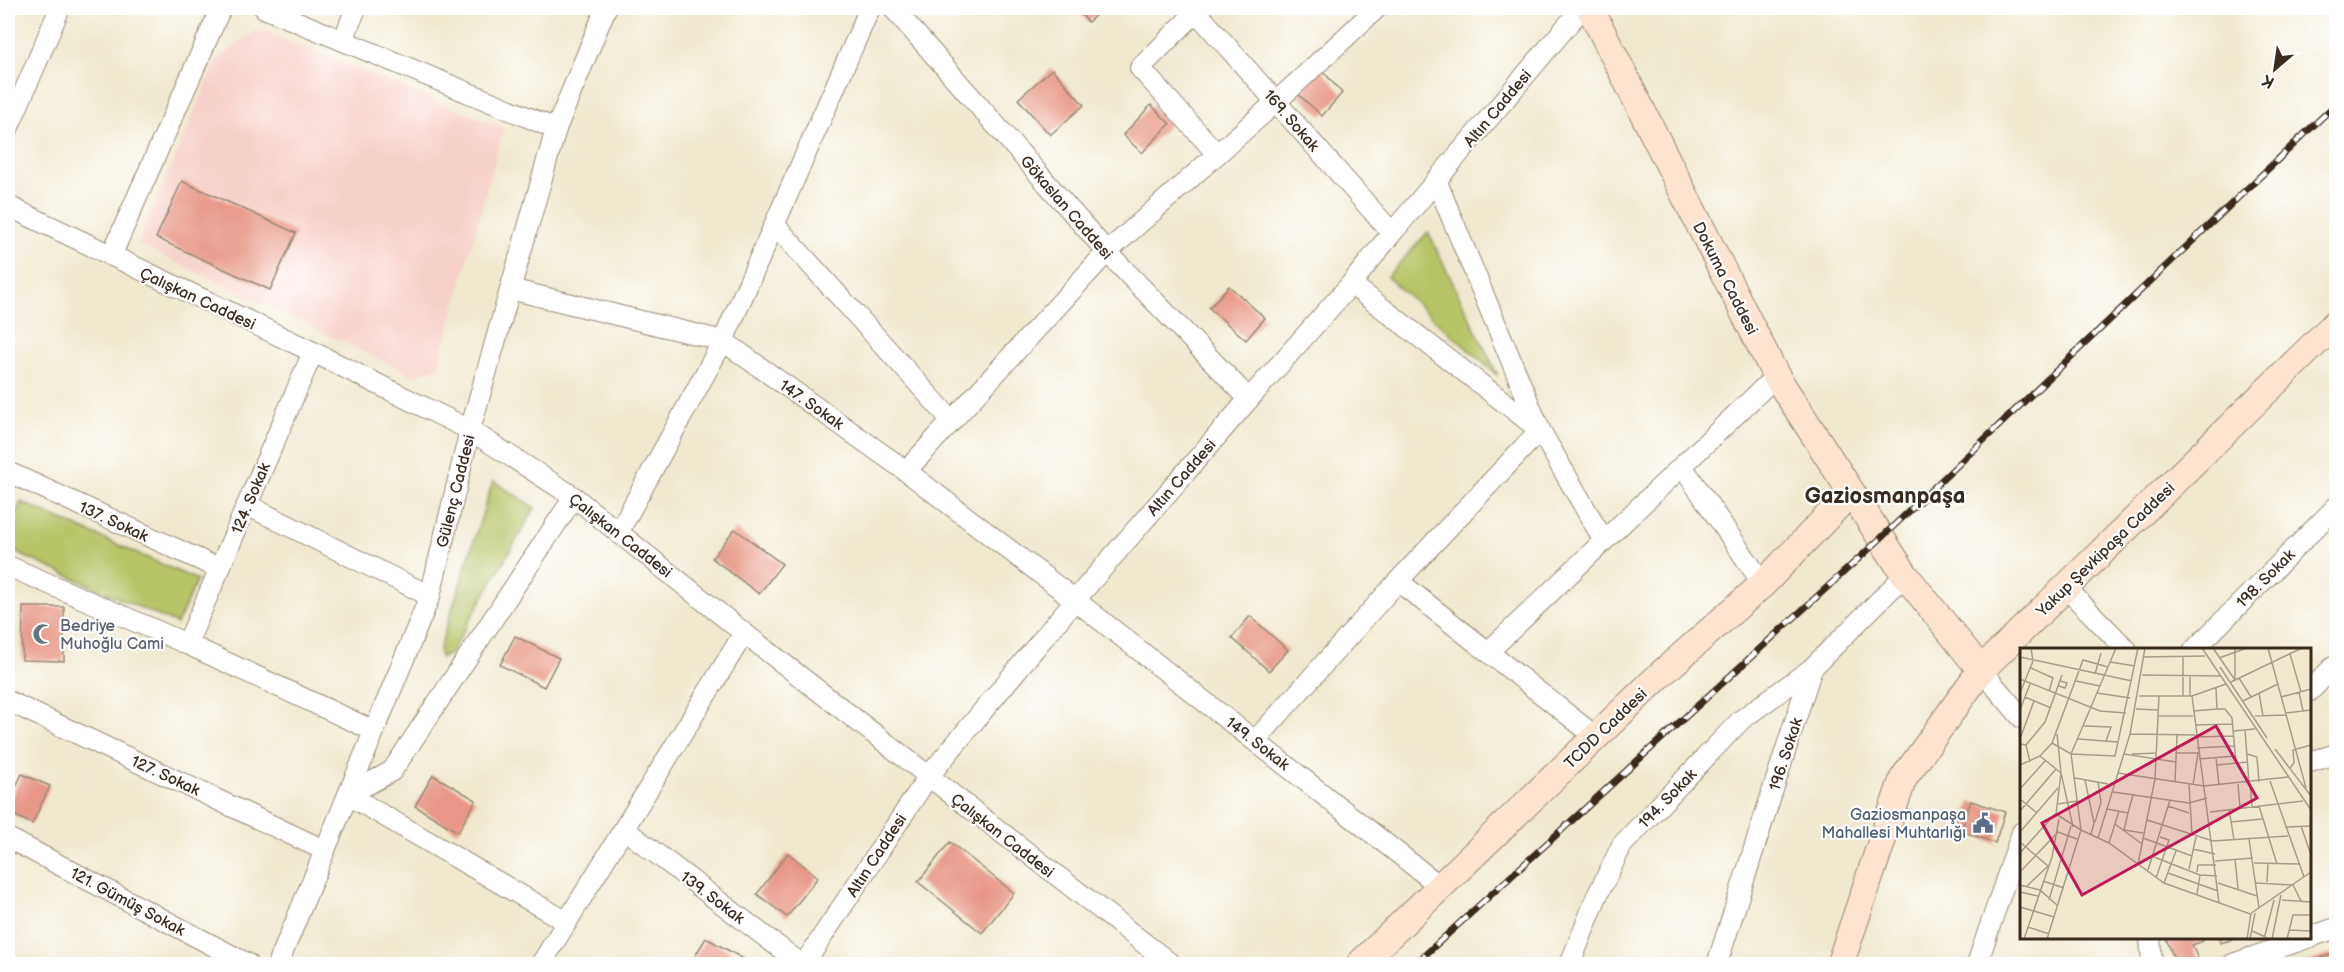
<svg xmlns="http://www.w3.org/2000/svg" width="2344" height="972" viewBox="0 0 2344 972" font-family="'Balsamiq Sans',sans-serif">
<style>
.built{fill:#f7d0c9}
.green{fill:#b7c568;stroke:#797843;stroke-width:1.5}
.building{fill:#e89685}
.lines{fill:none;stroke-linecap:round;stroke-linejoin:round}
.street-casing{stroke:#968976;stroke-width:22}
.secondary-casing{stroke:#968976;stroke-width:29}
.street{stroke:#fff;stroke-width:20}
.secondary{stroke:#fde4d1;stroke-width:27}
.rail-casing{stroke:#3b2a1e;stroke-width:7}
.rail{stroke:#fff;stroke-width:4.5;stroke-dasharray:14;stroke-linecap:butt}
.labels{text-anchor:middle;stroke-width:4.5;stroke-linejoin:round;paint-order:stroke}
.street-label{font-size:16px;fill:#3b2a1e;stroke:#fff}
.worship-label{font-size:16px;fill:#5b616d;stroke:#fff;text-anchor:start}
.service-label{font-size:16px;fill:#4e5e75;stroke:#fff;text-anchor:end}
.district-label{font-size:22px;font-weight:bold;fill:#3b2a1e;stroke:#fff}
.inset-road{fill:none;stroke:#a89c88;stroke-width:1.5}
.view{fill:#c2185b;fill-opacity:0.15;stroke:#c2185b;stroke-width:3}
.inset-edge{fill:none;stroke:#3b2a1e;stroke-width:3}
</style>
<rect width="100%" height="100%" fill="#fff"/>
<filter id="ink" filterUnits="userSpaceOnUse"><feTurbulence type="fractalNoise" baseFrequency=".0167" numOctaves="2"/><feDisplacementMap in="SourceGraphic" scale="12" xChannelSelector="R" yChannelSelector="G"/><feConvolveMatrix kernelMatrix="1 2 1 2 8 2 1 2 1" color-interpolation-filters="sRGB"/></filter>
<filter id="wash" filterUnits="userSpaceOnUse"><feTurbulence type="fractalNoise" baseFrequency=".008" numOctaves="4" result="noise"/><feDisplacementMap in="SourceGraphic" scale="24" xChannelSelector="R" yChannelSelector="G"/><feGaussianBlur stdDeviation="1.35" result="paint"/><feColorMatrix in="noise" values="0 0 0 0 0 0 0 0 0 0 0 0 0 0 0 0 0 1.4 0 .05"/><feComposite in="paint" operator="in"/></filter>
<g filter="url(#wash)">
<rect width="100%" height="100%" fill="#f0e8cf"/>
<polygon class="built" points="257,29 504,128 438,367 414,376 138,244 217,60"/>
<g class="green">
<polygon points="1428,232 1497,374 1497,375 1387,277"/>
<polygon points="493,481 535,508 450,654 441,658 439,650"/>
<polygon points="21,502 197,580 177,624 8,549 8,533"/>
</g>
<g id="blocks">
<g class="building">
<polygon points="1075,8 1104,8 1088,22"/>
<polygon points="1052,69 1084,105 1050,135 1018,99"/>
<polygon points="1321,69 1342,93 1322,116 1298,94"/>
<polygon points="1151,105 1170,124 1142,153 1123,135"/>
<polygon points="182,181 296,233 270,290 156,238"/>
<polygon points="1229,286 1265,318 1246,340 1209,308"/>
<polygon points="735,529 782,564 759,594 712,558"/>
<polygon points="23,607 64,607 64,661 22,660"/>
<polygon points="1250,616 1288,650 1269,671 1232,638"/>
<polygon points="515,636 559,658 544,687 500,665"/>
<polygon points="22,774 50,786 32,824 8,812 8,804"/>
<polygon points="433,775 476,800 458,832 415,806"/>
<polygon points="1971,801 2005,812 1995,843 1961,831"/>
<polygon points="950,842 1014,893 982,933 918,882"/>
<polygon points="788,853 818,877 787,917 757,894"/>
<polygon points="706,938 753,964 690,964"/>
<polygon points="2166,938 2202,938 2203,941 2192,945 2198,959 2183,964 2176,964"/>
<polygon points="2219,938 2238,938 2220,943"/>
<polygon points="2336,953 2336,964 2300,964"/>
</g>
</g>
</g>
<g filter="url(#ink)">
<use href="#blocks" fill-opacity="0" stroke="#968976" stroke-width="1.5"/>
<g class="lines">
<g class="street-casing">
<g id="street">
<polyline points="264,8 556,129"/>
<polyline points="893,8 1107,252 1249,399"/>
<polyline points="1193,8 1392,233"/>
<polyline points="1200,8 1140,68 1217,154"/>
<polyline points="343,41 356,8"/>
<polyline points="8,129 60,8"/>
<polyline points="1436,180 1540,430 1604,541"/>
<polyline points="8,206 313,352 470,430 574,497 744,633 1171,964"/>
<polyline points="775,225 952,421"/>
<polyline points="111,256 221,8"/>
<polyline points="1351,284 1540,430 1398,581"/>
<polyline points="510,289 723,341 906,471 1075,600 1441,887"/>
<polyline points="1682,466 1763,584"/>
<polyline points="906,471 1107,252 1276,102 1377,8"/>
<polyline points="8,472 220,569"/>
<polyline points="247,505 430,596"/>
<polyline points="618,533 723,341 870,8"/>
<polyline points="8,566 187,644 374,731"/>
<polyline points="2065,587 2127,650"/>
<polyline points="187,644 313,352"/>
<polyline points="2194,650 2336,507"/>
<polyline points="1488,652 1776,376"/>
<polyline points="1981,670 2022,718"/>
<polyline points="2310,691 2336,664"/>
<polyline points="8,701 324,850"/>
<polyline points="1255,741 1398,581 1596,737"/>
<polyline points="2310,762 2336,754"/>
<polyline points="348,795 392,771 574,497"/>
<polyline points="348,795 567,922"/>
<polyline points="624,829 801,964"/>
<polyline points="8,838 248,964"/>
<polyline points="2150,938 2152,964"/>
<polyline points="278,964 430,596 470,430 556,129 606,8"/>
<polyline points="541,964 744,633"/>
<polyline points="804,964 928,777 1075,600 1249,399 1351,284 1392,233 1582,8"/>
<polyline points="1570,964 1597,896 1622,845 1741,720 1812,668"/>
<polyline points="1717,964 1812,668 1905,575"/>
<polyline points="1977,964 2022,832"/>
<polyline points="2233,964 2336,928"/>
</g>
</g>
<g class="secondary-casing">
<g id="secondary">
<polyline points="1590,8 1776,376 1905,575 1981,670"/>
<polyline points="1360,964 1661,674 1763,584 1850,493"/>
<polyline points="1840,964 1903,779 1981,670 2336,323"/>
</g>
</g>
<use href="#street" class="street"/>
<use href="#secondary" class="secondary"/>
<g class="rail-casing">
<polyline id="rail" points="1415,964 1880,539 2336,104"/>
</g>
<use href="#rail" class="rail"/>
</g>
</g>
<defs>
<g id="mosque-bare" transform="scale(1.62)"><path d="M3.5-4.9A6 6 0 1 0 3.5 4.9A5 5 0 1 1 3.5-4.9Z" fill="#6b7280" stroke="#fff" stroke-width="2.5" paint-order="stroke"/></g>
<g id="civic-bare" transform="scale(1.62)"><path d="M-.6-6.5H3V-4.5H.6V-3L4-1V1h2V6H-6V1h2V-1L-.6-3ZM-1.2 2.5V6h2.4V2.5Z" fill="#5c6f8a" stroke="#fff" stroke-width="2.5" paint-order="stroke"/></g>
</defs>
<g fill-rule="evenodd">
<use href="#mosque-bare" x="43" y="634"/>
<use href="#civic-bare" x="1983" y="823"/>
</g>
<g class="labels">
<g class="street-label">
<text transform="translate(1497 108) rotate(-50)" y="6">Altın Caddesi</text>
<text transform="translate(1292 120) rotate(49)" y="6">169. Sokak</text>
<text transform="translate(1067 207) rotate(49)" y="6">Gökaslan Caddesi</text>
<text transform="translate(1726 278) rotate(63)" y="6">Dokuma Caddesi</text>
<text transform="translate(198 298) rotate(25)" y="6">Çalışkan Caddesi</text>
<text transform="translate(812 404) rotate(35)" y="6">147. Sokak</text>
<text transform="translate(1181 477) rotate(-49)" y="6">Altın Caddesi</text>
<text transform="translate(455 491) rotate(-76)" y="6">Gülenç Caddesi</text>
<text transform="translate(250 498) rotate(-67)" y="6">124. Sokak</text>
<text transform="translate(114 521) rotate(25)" y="6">137. Sokak</text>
<text transform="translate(621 535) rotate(38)" y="6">Çalışkan Caddesi</text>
<text transform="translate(2105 549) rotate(-44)" y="6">Yakup Şevkipaşa Caddesi</text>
<text transform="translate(2265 578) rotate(-45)" y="6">198. Sokak</text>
<text transform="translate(1605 728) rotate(-44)" y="6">TCDD Caddesi</text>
<text transform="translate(1258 743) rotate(38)" y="6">149. Sokak</text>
<text transform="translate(1785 754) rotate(-72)" y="6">196. Sokak</text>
<text transform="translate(166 775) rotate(25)" y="6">127. Sokak</text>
<text transform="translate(1667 798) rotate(-46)" y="6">194. Sokak</text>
<text transform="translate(1003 835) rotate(38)" y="6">Çalışkan Caddesi</text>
<text transform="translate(876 855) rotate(-57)" y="6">Altın Caddesi</text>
<text transform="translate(713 897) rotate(37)" y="6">139. Sokak</text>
<text transform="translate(128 901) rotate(28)" y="6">121. Gümüş Sokak</text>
</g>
<g class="worship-label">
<text x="60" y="631">Bedriye<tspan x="60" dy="18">Muhoğlu Cami</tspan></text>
</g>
<g class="service-label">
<text x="1966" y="820">Gaziosmanpaşa<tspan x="1966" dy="18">Mahallesi Muhtarlığı</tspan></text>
</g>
<g class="district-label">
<text x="1885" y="503">Gaziosmanpaşa</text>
</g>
</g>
<g transform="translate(2020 648)">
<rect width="291" height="291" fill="#f0e8cf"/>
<path class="inset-road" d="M 182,0 L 291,162M 193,0 L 215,32M 248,0 L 286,140M 270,6 L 281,44M 163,8 L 163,48M 0,9 L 112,33M 124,9 L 185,8M 199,10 L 227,0M 90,14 L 115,18M 200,19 L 247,90M 11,20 L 33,30 L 29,43M 75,26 L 81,5M 122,27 L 200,28M 170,27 L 170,48M 219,30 L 231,49M 0,31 L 80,63 L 106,65M 215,31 L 215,0M 56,33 L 80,38M 211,34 L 282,0M 39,38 L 45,40 L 47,35 L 40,33M 196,40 L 197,61 L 205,61 L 212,70 L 216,115M 279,44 L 283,63M 0,45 L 13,13 L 11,0M 77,45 L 110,50M 239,45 L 243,68M 119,48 L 172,48 L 206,36M 172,48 L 199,255M 5,49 L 31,60M 261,49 L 291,41M 223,53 L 258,36M 116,61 L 138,62M 0,62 L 10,36M 173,63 L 197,61M 265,65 L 291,62M 139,68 L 173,68M 235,68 L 266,67M 175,77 L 212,76M 64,78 L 91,79 L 86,93M 225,82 L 229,135M 213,83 L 235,81M 37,86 L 41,125 L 53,179M 110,86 L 176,87M 176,89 L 213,88M 0,91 L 14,53M 58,91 L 98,94M 32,95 L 51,106 L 95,108 L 118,0M 0,96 L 6,97 L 10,114M 6,97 L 25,74 L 42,27M 177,100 L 214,98M 255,101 L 291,148M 156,105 L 178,105 L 173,137M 104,106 L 156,114M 112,106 L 137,105M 227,106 L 237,109 L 239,134M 20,108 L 41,125 L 36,166M 196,110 L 199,137M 179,111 L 215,108M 0,117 L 20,108 L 32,95 L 63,12 L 88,19M 197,117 L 228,114M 270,120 L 274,115 L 273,102 L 291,97M 98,125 L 184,138 L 269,129M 55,130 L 88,136M 65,132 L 74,175 L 71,186M 250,133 L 284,229M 155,134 L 157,87M 230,135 L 232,159M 169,136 L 172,187M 218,136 L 220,160M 0,141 L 25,113M 93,144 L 169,155 L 187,150M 0,151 L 17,165M 38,156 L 57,153M 148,158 L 169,165M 239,158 L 257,216M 87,161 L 108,165 L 113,147M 209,161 L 214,192M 0,163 L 36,121M 190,164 L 283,153M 108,165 L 104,182 L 123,185M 36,166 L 61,182M 127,172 L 193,193 L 268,188M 75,174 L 81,154 L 78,134M 211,174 L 242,171M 95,176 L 122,196M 281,178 L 291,207M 265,179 L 291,178M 61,182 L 89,195 L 144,235 L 230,266 L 291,224M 0,184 L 38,140M 78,190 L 110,86 L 125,0M 123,190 L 172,208M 229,191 L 239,260M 0,194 L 28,218 L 7,238M 89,195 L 99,163M 173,201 L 195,206M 0,205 L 35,166M 134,209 L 180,227 L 197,228M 215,211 L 218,241M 195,213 L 233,210M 234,215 L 279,216M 118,216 L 135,131 L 139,48M 169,221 L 176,189M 128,222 L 150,152M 0,224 L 38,184 L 57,191M 177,224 L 178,217 L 196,217M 148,225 L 198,243M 136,230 L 149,192 L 140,189M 23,233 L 44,240M 247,234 L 248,216M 144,235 L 156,203M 198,235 L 237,248M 236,235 L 273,237 L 281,253M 0,237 L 20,242 L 38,258M 0,244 L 18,248M 177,246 L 180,227M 29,252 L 51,178M 262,252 L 291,254M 0,259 L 34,269M 8,279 L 29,286M 269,282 L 291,283M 232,283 L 250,291M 4,291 L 32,209 L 39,171M 27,291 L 61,182 L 51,106 L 96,0M 227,291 L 231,265M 230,291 L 235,265M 244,291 L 254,252M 252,291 L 261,247M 267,291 L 273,267 L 291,267"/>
<path class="view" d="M 196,78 L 237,150 L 62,247 L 22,175 Z"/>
<rect width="291" height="291" class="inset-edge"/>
</g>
<rect width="2344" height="972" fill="none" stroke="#fff" stroke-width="30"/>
<g transform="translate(2275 69) rotate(209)" stroke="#ffffff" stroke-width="4.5" paint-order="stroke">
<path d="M0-4.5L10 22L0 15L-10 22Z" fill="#3b2a1e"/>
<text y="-9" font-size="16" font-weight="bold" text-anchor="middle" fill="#3b2a1e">K</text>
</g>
</svg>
